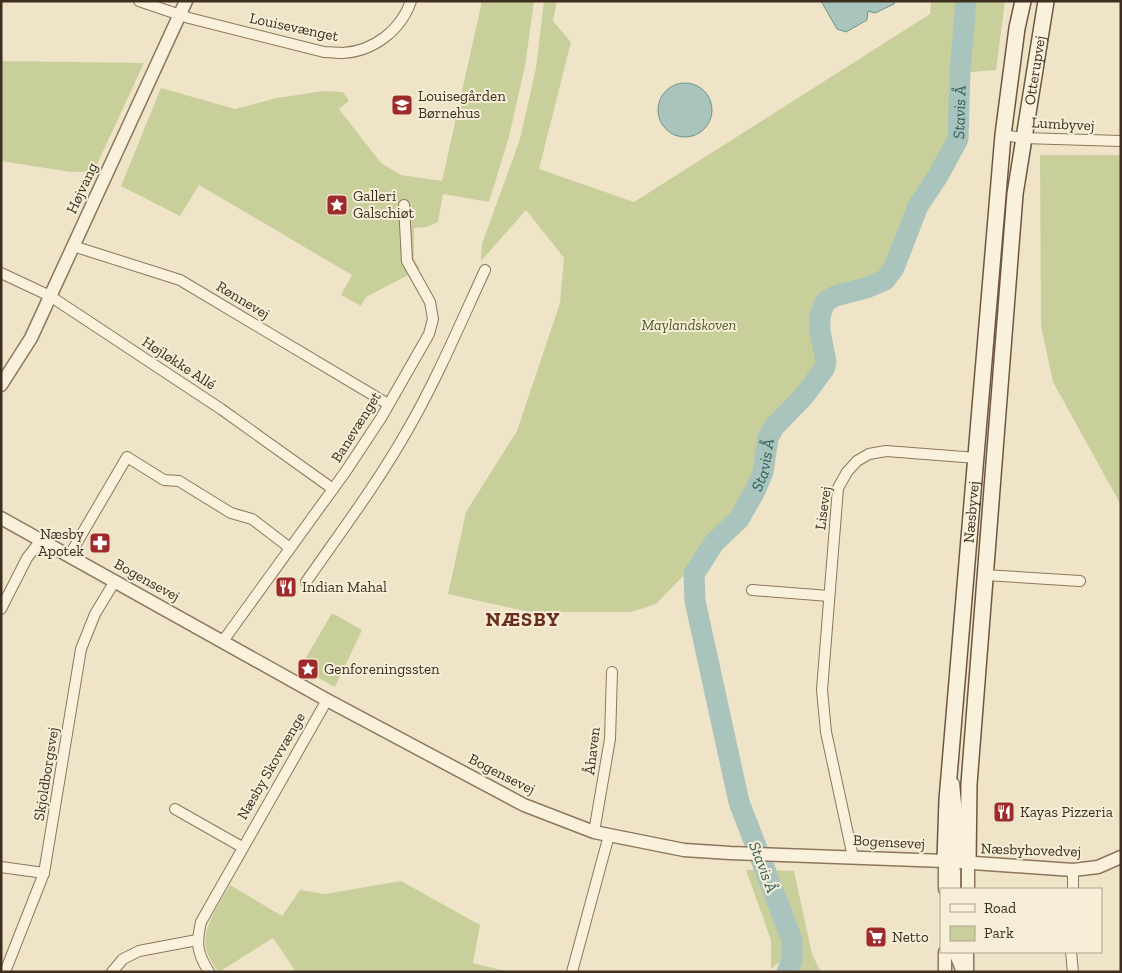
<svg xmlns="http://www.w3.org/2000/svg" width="1122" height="973" viewBox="0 0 1122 973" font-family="'Zilla Slab',serif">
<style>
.green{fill:#c9cf9b}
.water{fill:#a9c4bc;stroke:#6f938a}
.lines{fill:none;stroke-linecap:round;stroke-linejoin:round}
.river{stroke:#a9c4bc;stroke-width:21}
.minor-casing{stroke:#8d765c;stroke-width:12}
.tertiary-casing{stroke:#8d765c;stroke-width:15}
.secondary-casing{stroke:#6f573f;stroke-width:18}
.minor{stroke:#faf1dc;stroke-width:10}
.tertiary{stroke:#faf1dc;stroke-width:12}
.secondary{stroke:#faf1dc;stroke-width:15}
.labels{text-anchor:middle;stroke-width:4;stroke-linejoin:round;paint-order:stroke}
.street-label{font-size:15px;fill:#3d2e20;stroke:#f7eed8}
.poi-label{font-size:15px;fill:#3d2e20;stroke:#f7eed8;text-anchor:start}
.park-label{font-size:15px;font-style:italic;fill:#4d5a26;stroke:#f7eed8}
.water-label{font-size:16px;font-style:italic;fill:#2f5d5a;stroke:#f7eed8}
.district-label{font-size:20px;font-weight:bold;letter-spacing:1px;fill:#6b2e1e;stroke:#f7eed8}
</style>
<rect width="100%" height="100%" fill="#f0e4c8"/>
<g class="green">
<polygon points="482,1 534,1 525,66 509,137 489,202 443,194 438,222 427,227 414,228 414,259 420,269 366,297 361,306 341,295 352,275 199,185 180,216 121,186 161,88 235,109 277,98 324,91 343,92 349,101 339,109 381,163 401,175 442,181"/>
<polygon points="544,1 557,1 553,21 571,42 539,169 634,202 930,14 931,1 1005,1 996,70 960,73 958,139 938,176 918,206 894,268 885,280 866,288 835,296 825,302 820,316 820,331 826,362 824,369 804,396 774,427 768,438 763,472 755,492 739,519 714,543 694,574 682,577 656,604 631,612 529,612 448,594 466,512 517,431 560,303 564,258 526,210 481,261 482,244 520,139 536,68"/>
<polygon points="1,61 144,63 94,171 71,172 1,161"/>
<polygon points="1040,155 1121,155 1121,505 1053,382 1041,326"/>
<polygon points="332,613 362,630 335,687 300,668"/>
<path d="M 746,870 L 758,870 L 786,936 C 788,955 785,958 771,969 L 771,940 Z"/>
<polygon points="771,870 794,871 812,954 821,972 796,972 800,960 799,948"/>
<path d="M 401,881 L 480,925 L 473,963 L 509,972 L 296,972 L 273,938 L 219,972 C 216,969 213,964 210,959 C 196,934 218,907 230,885 L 282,916 L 300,890 L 325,894 Z"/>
</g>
<g class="water">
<polygon points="821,1 895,1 894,4 875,13 868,11 867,20 846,32 837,29"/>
<circle cx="685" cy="110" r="27"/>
</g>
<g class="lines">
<path class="river" id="s1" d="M 787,972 L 792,960 L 792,940 L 739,802 L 695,601 L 694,574 L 714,543 L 739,519 L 755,491 L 763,472 L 768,438 L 774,427 L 804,396 L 824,369 L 826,362 L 820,331 L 820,316 L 825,302 L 835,296 L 866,288 L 885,280 L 894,268 L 918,206 L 938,176 L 958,139 L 960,72 L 966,1"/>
<g class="minor-casing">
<g id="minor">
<path d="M 139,1 L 189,18 L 324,52 C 330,52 337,53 343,53 C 374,51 401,30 411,1"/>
<polyline points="1003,135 1023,138 1121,141"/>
<polyline points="73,246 180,280 388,404"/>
<polyline points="1,273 50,296 221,409 333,489"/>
<polyline points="69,556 127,457 164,480 179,481 231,513 252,519 290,548"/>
<polyline points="985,575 1080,581"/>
<path d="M 306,582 C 340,533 377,484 407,431 C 437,379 460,324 485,270"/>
<polyline points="752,590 829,596"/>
<polyline points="1,609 27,558 41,540"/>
<polyline points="223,641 346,471 381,418 429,334 433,319 430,302 407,261 404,205"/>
<polyline points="175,809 242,847"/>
<polyline points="594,832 610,739 612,672"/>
<polyline points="853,857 826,732 822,690 838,488 847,472 857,461 869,454 886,451 977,458"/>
<polyline points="1,867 44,873"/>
<polyline points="1073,889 1073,870"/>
<polyline points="1071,952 1073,972"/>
<polyline points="5,972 44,873 81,649 95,614 115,581"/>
<polyline points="112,972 123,959 139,951 197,940"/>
<path d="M 209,972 C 197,953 196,944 201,922 L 327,700"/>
<polyline points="572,972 609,835"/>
</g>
</g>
<g class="tertiary-casing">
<g id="tertiary">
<polyline points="1,385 31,338 186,1"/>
<polyline points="1,518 327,700 524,805 594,832 684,850 730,853 945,861 1073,870 1098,867 1121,857"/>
<polyline points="953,784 956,813 956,854 968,863"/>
<polyline points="945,861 954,871 954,889"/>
<polyline points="945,889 945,861"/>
<polyline points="968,889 968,863"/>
<polyline points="945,952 945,972"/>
<polyline points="955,952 963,972"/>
<polyline points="967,972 967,952"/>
</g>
</g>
<g class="secondary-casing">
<g id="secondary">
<path id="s2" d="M 945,861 L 947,800 L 1003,135 L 1017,28 L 1023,1"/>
<path id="s3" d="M 968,863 L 969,784 L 1015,194 L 1046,1"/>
</g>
</g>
<use href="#minor" class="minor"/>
<use href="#tertiary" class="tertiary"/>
<use href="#secondary" class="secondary"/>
</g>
<defs>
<g id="school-square" transform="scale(1.125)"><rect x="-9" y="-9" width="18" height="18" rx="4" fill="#9e2a2b" stroke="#f7eed8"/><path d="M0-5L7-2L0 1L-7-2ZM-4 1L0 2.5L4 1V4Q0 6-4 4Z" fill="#fff"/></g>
<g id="sight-square" transform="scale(1.125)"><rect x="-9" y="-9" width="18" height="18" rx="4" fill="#9e2a2b" stroke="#f7eed8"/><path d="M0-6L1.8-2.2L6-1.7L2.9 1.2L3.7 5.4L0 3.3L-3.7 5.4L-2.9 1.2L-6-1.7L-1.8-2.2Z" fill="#fff"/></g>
<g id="pharmacy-square" transform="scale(1.125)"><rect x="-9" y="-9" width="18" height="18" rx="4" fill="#9e2a2b" stroke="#f7eed8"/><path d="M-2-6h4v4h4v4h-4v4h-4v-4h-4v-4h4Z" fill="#fff"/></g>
<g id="restaurant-square" transform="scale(1.125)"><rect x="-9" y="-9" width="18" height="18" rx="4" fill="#9e2a2b" stroke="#f7eed8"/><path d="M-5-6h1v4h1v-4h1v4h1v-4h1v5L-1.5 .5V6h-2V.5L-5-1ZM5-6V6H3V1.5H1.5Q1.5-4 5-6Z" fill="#fff"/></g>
<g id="supermarket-square" transform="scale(1.125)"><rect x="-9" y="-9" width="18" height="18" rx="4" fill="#9e2a2b" stroke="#f7eed8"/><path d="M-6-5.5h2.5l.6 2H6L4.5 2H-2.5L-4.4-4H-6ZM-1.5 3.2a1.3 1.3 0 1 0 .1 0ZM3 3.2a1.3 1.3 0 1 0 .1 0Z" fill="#fff"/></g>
</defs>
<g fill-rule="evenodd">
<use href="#school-square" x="402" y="105"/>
<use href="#sight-square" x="337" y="205"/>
<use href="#pharmacy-square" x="100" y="543"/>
<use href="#restaurant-square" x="286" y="587"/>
<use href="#sight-square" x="308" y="669"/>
<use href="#restaurant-square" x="1004" y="812"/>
<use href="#supermarket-square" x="876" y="937"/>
</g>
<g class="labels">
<g class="street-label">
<text transform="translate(294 27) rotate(12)" y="5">Louisevænget</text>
<text dy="5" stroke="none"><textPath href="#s3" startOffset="796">Otterupvej</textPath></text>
<text transform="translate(1063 124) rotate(3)" y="5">Lumbyvej</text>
<text transform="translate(82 188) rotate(-65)" y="5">Højvang</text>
<text transform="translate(243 300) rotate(31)" y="5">Rønnevej</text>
<text transform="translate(179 363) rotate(33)" y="5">Højløkke Allé</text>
<text transform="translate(356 427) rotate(-58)" y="5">Banevænget</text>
<text transform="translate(823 508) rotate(-82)" y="5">Lisevej</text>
<text dy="5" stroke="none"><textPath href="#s2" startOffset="350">Næsbyvej</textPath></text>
<text transform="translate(147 580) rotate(29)" y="5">Bogensevej</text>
<text transform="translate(592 751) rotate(-83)" y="5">Åhaven</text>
<text transform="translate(271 766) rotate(-60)" y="5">Næsby Skovvænge</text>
<text transform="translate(46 774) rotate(-81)" y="5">Skjoldborgsvej</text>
<text transform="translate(502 774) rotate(27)" y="5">Bogensevej</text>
<text transform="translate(889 842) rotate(3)" y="5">Bogensevej</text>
<text transform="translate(1031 850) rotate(2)" y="5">Næsbyhovedvej</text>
</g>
<g class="poi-label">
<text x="418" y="101">Louisegården<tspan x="418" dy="17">Børnehus</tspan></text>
<text x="353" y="201">Galleri<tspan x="353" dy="17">Galschiøt</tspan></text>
<text x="84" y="539" text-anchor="end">Næsby<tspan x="84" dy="17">Apotek</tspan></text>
<text x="302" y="592">Indian Mahal</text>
<text x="324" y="674">Genforeningssten</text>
<text x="1020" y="817">Kayas Pizzeria</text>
<text x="892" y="942">Netto</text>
</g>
<g class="park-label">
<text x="689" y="330">Maylandskoven</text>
</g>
<g class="water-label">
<text dy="6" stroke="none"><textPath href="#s1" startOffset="981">Stavis Å</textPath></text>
<text dy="6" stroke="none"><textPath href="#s1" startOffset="545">Stavis Å</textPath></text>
<text transform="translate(764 867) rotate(69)" y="6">Stavis Å</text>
</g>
<g class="district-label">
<text x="523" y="626">NÆSBY</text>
</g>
</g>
<rect width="1122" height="973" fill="none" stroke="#3d2e20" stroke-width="5"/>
<rect x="940" y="888" width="162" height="65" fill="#f7eed8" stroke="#ada18e"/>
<rect x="950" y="904" width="25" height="8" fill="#faf1dc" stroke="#ada18e"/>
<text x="984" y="913" font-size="15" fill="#3d2e20">Road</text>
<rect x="950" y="926" width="25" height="15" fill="#c9cf9b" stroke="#ada18e"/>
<text x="984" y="938" font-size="15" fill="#3d2e20">Park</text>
</svg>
